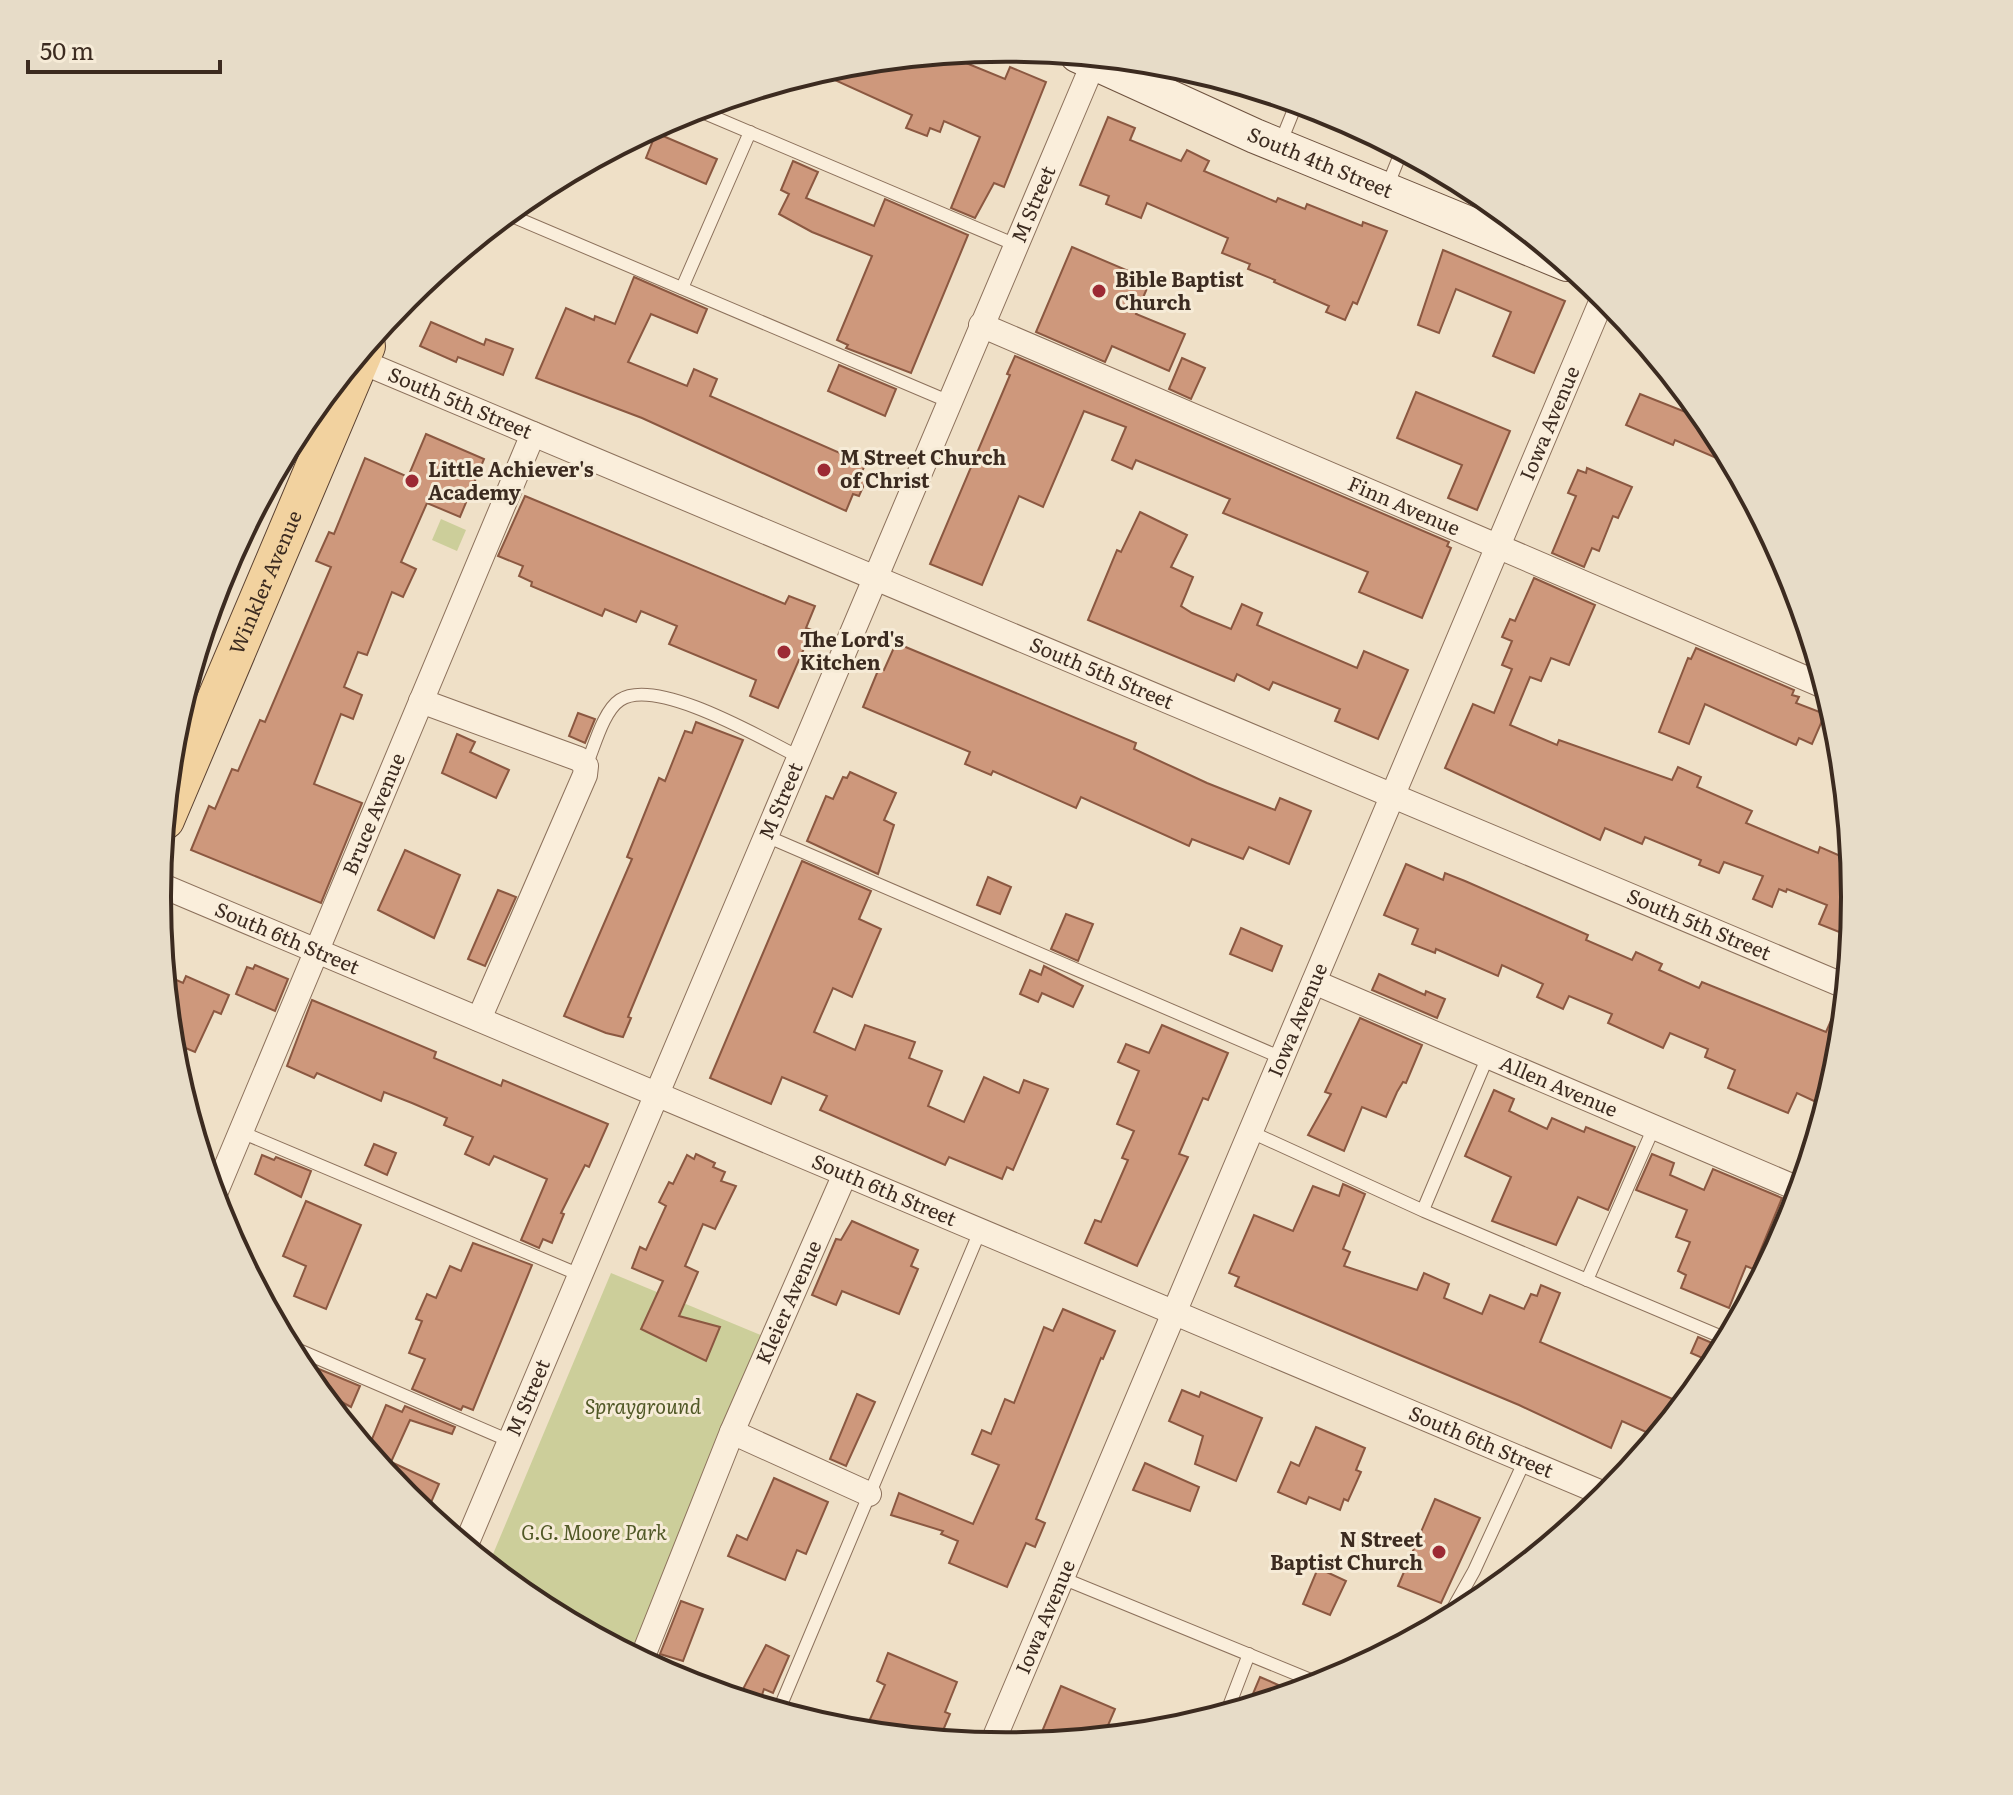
<svg xmlns="http://www.w3.org/2000/svg" width="2013" height="1795" viewBox="0 0 2013 1795" font-family="Literata,serif">
<style>
.green{fill:#ccce9a}
.building{fill:#ce987c;stroke:#8b5841;stroke-width:2}
.lines{fill:none;stroke-linecap:round;stroke-linejoin:round}
.lane-casing{stroke:#8c715c;stroke-width:14}
.street-casing{stroke:#8c715c;stroke-width:26}
.secondary-casing{stroke:#6e523f;stroke-width:36}
.primary-casing{stroke:#5a4030;stroke-width:40}
.lane{stroke:#faeedb;stroke-width:12}
.street{stroke:#faeedb;stroke-width:24}
.secondary{stroke:#faeedb;stroke-width:34}
.primary{stroke:#f2d29f;stroke-width:38}
.poi-dot{fill:#9c2a34;stroke:#f6ebd7;stroke-width:3}
.labels{text-anchor:middle;stroke-width:6;stroke-linejoin:round;paint-order:stroke}
.street-label{font-size:20px;fill:#3c2b20;stroke:#f6ebd7}
.poi-label{font-size:20px;font-weight:bold;fill:#3c2b20;stroke:#f6ebd7;text-anchor:start}
.park-label{font-size:20px;font-style:italic;fill:#505826;stroke:#f6ebd7}
.rim{fill:none;stroke:#3c2b20;stroke-width:4}
</style>
<rect width="100%" height="100%" fill="#efe0c7"/>
<g class="green">
<polygon points="441,519 466,530 457,551 432,540"/>
<polygon points="611,1273 763,1336 635,1658 534,1604 488,1566"/>
</g>
<g class="building">
<polygon points="944,54 1005,79 1010,67 1046,82 1004,187 994,183 975,218 951,208 980,137 944,121 940,132 930,128 927,136 906,128 912,115 817,72 841,64"/>
<polygon points="1108,117 1135,128 1130,140 1181,161 1187,150 1209,161 1204,171 1276,202 1278,198 1305,209 1307,204 1362,226 1363,222 1387,231 1357,304 1353,302 1345,320 1326,312 1329,306 1274,282 1275,280 1248,269 1250,264 1222,253 1228,238 1147,203 1141,218 1106,204 1109,196 1080,185"/>
<polygon points="656,133 717,159 706,184 646,158"/>
<polygon points="793,161 818,172 806,198 874,226 885,199 968,235 911,373 846,348 848,345 837,340 872,256 812,232 779,214 789,194 781,190"/>
<polygon points="1072,247 1145,278 1143,284 1148,286 1136,314 1185,334 1169,371 1112,346 1105,362 1036,332"/>
<polygon points="1443,250 1565,301 1534,373 1493,356 1511,312 1456,289 1439,333 1418,325"/>
<polygon points="634,277 707,309 697,333 651,314 628,362 687,386 694,369 717,379 710,396 865,464 861,475 867,478 859,496 853,494 846,511 642,418 536,378 566,308 594,320 595,316 615,324"/>
<polygon points="431,322 484,345 486,339 513,349 503,375 458,357 456,362 420,346"/>
<polygon points="1015,356 1449,542 1447,546 1451,548 1422,618 1359,592 1368,572 1223,513 1230,499 1136,460 1132,469 1112,460 1126,427 1084,411 1043,507 1019,496 982,585 930,564 1010,375 1007,374"/>
<polygon points="1182,358 1205,368 1191,399 1169,389"/>
<polygon points="839,365 896,389 885,416 828,391"/>
<polygon points="1416,392 1510,431 1477,510 1448,498 1462,465 1397,438"/>
<polygon points="1640,394 1698,417 1700,411 1735,466 1675,440 1673,445 1626,425"/>
<polygon points="426,434 484,459 460,517 427,503 401,562 416,569 403,597 392,592 367,655 358,652 344,687 362,695 353,719 341,714 314,784 362,803 321,903 191,850 209,806 215,809 232,769 238,771 260,720 265,722 331,567 316,561 329,532 334,534 365,458 408,477"/>
<polygon points="1587,468 1632,487 1618,518 1613,516 1599,551 1592,548 1584,567 1552,553 1576,496 1568,493 1578,470 1586,473"/>
<polygon points="525,496 785,604 789,596 815,606 806,628 812,630 778,708 750,696 756,680 669,644 677,626 641,611 636,622 605,609 602,616 531,586 532,582 519,576 523,566 498,556"/>
<polygon points="1140,512 1187,535 1171,567 1193,577 1181,606 1192,613 1231,629 1242,604 1262,613 1257,625 1357,668 1364,651 1408,670 1378,739 1335,721 1340,709 1273,682 1269,690 1237,674 1234,681 1088,620 1117,550 1121,552"/>
<polygon points="1534,578 1595,605 1569,665 1551,658 1541,681 1530,677 1510,725 1557,745 1559,740 1672,780 1678,767 1701,777 1697,787 1752,811 1746,823 1818,853 1820,847 1852,861 1856,898 1852,937 1819,924 1827,905 1787,889 1786,892 1779,889 1772,907 1753,899 1763,876 1724,862 1719,873 1699,865 1701,860 1645,837 1642,844 1605,828 1600,840 1445,768 1473,704 1494,713 1512,669 1502,665 1512,641 1502,637 1510,619 1515,621"/>
<polygon points="896,643 1136,743 1134,749 1207,783 1275,810 1280,798 1311,811 1289,864 1249,847 1243,859 1192,839 1189,846 1081,797 1076,808 993,771 991,775 965,764 970,752 863,707 879,668 884,670"/>
<polygon points="1696,648 1794,690 1792,695 1799,697 1796,703 1825,714 1812,744 1799,738 1796,745 1705,704 1689,744 1659,732 1688,658 1691,659"/>
<polygon points="578,713 595,719 585,743 569,736"/>
<polygon points="696,722 743,740 628,1017 631,1018 623,1037 606,1033 564,1016 632,859 627,857 659,778 665,781 685,731 692,733"/>
<polygon points="457,734 475,742 470,752 509,770 496,798 442,773"/>
<polygon points="850,772 896,793 884,820 894,825 878,874 807,841 826,796 833,799 843,777 847,778"/>
<polygon points="405,850 460,875 434,938 378,910"/>
<polygon points="802,861 871,891 859,919 881,929 852,997 833,988 814,1032 855,1050 865,1025 915,1042 909,1058 942,1071 928,1106 964,1122 984,1077 1019,1093 1024,1080 1048,1089 1013,1170 1007,1167 1002,1179 949,1157 945,1165 820,1110 827,1096 782,1077 771,1104 710,1078"/>
<polygon points="1406,864 1443,880 1445,873 1465,881 1588,935 1586,940 1632,960 1636,952 1662,964 1659,970 1699,988 1702,982 1826,1032 1840,1000 1846,1002 1840,1064 1827,1107 1797,1093 1788,1113 1728,1088 1735,1070 1705,1057 1708,1049 1670,1033 1663,1048 1608,1023 1612,1014 1569,996 1563,1009 1537,997 1543,984 1502,965 1498,976 1436,949 1435,953 1412,944 1418,929 1384,915"/>
<polygon points="988,877 1011,887 1000,914 977,905"/>
<polygon points="498,890 516,897 485,966 468,959"/>
<polygon points="1066,914 1093,924 1078,961 1051,949"/>
<polygon points="1241,928 1282,946 1272,971 1230,954"/>
<polygon points="255,965 288,979 275,1011 236,994 247,967 253,969"/>
<polygon points="1044,966 1083,986 1073,1007 1042,993 1038,1002 1020,994 1030,970 1041,975"/>
<polygon points="1379,974 1425,995 1426,991 1445,999 1437,1018 1372,990"/>
<polygon points="165,975 183,983 186,976 229,995 221,1014 214,1011 195,1052 171,1042"/>
<polygon points="312,1000 436,1052 434,1058 501,1086 503,1080 608,1124 589,1167 585,1165 561,1213 564,1214 552,1243 543,1239 539,1248 521,1240 547,1179 494,1156 489,1165 465,1154 473,1137 444,1125 447,1118 412,1103 384,1092 381,1101 317,1073 314,1078 287,1066"/>
<polygon points="1360,1018 1422,1045 1406,1083 1403,1082 1397,1092 1386,1117 1362,1107 1344,1151 1308,1135 1331,1094 1325,1092"/>
<polygon points="1162,1025 1228,1053 1208,1100 1203,1098 1179,1154 1188,1157 1137,1266 1085,1243 1095,1220 1101,1222 1128,1160 1122,1158 1134,1131 1117,1124 1139,1071 1118,1062 1126,1044 1149,1053"/>
<polygon points="1494,1090 1514,1099 1509,1111 1547,1129 1552,1118 1584,1132 1586,1127 1635,1147 1608,1210 1578,1197 1556,1245 1492,1221 1511,1177 1465,1156"/>
<polygon points="374,1144 396,1153 387,1175 365,1165"/>
<polygon points="696,1154 715,1163 713,1167 725,1172 721,1181 736,1186 715,1229 703,1224 685,1266 698,1272 679,1316 720,1327 706,1361 641,1329 663,1281 632,1268 640,1247 646,1250 666,1206 659,1202 669,1182 673,1184 687,1155 694,1159"/>
<polygon points="1652,1154 1674,1163 1670,1175 1704,1190 1713,1169 1782,1198 1753,1269 1746,1266 1729,1308 1681,1288 1686,1275 1678,1271 1690,1242 1676,1237 1687,1210 1636,1190"/>
<polygon points="262,1155 274,1160 276,1157 311,1171 301,1197 255,1174"/>
<polygon points="1343,1184 1365,1194 1343,1249 1350,1252 1344,1266 1417,1290 1424,1273 1449,1284 1444,1298 1482,1314 1490,1295 1524,1309 1531,1294 1537,1296 1541,1285 1560,1293 1540,1342 1684,1404 1657,1437 1622,1421 1611,1448 1519,1405 1235,1286 1239,1277 1229,1273 1254,1215 1293,1231 1313,1186 1339,1196"/>
<polygon points="306,1201 361,1225 326,1309 294,1296 306,1266 283,1256"/>
<polygon points="852,1221 918,1250 911,1266 918,1269 899,1314 842,1291 836,1305 812,1295 836,1239 841,1240"/>
<polygon points="473,1243 532,1265 473,1410 463,1406 461,1410 412,1389 425,1359 409,1353 422,1321 416,1319 427,1294 436,1298 450,1266 461,1271"/>
<polygon points="1063,1309 1115,1331 1103,1359 1101,1358 1036,1519 1045,1523 1035,1547 1026,1543 1007,1587 949,1563 958,1541 941,1534 943,1531 891,1515 899,1493 973,1524 999,1465 972,1454 982,1430 991,1434 1005,1399 1014,1403 1044,1327 1053,1331"/>
<polygon points="1698,1337 1724,1348 1716,1364 1691,1353"/>
<polygon points="314,1367 360,1386 351,1407 314,1387 309,1381"/>
<polygon points="1182,1390 1199,1397 1201,1392 1262,1418 1236,1481 1195,1464 1203,1436 1169,1421"/>
<polygon points="857,1394 875,1402 846,1466 830,1459"/>
<polygon points="386,1405 402,1412 405,1406 455,1427 452,1434 410,1420 391,1462 439,1484 426,1514 405,1498 367,1451"/>
<polygon points="1316,1427 1365,1448 1356,1470 1361,1472 1348,1501 1344,1499 1340,1510 1309,1497 1306,1504 1278,1492 1291,1462 1299,1466"/>
<polygon points="1145,1463 1199,1487 1190,1511 1133,1490"/>
<polygon points="774,1478 828,1502 806,1554 797,1550 785,1580 728,1556 737,1535 747,1540"/>
<polygon points="1435,1499 1480,1518 1441,1603 1398,1586"/>
<polygon points="1318,1568 1346,1581 1330,1615 1303,1604"/>
<polygon points="681,1601 703,1609 683,1661 660,1654"/>
<polygon points="766,1645 789,1656 773,1693 764,1689 760,1701 741,1693"/>
<polygon points="888,1653 957,1682 945,1712 950,1714 939,1740 864,1733 885,1685 877,1681"/>
<polygon points="1260,1677 1297,1693 1247,1708"/>
<polygon points="1061,1686 1115,1709 1103,1737 1057,1742 1041,1734"/>
</g>
<g class="lines">
<g class="lane-casing">
<g id="lane">
<polyline points="695,109 1016,245"/>
<polyline points="1280,144 1297,102"/>
<polyline points="1387,187 1402,150"/>
<polyline points="507,214 950,402"/>
<polyline points="682,288 750,132"/>
<path d="M 586,766 C 594,748 603,711 620,700 C 656,676 763,739 799,757"/>
<polyline points="766,836 1282,1058"/>
<polyline points="241,1132 580,1275"/>
<polyline points="1251,1132 1424,1211 1729,1340"/>
<polyline points="1423,1210 1488,1056"/>
<polyline points="1587,1280 1654,1127"/>
<polyline points="287,1345 510,1441"/>
<polyline points="1062,1578 1323,1685"/>
<polyline points="1446,1621 1474,1571 1525,1460"/>
<polyline points="778,1712 980,1231"/>
<polyline points="1226,1714 1249,1654"/>
</g>
</g>
<g class="street-casing">
<g id="street">
<path id="s1" d="M 981,325 L 1826,687"/>
<path id="s2" d="M 355,359 L 1847,987"/>
<polyline points="421,701 579,759 586,766 585,775 479,1019"/>
<path id="s3" d="M 158,884 L 1609,1496"/>
<path id="s4" d="M 1314,982 L 1801,1190"/>
<path id="s5" d="M 214,1196 L 533,434"/>
<polyline points="732,1432 869,1494"/>
<path id="s6" d="M 465,1547 L 1096,57"/>
<path id="s7" d="M 641,1661 L 732,1432 L 845,1174"/>
<path id="s8" d="M 991,1746 L 1604,295"/>
</g>
</g>
<g class="secondary-casing">
<g id="secondary">
<path id="s9" d="M 1077,55 L 1255,136 L 1567,264"/>
</g>
</g>
<g class="primary-casing">
<g id="primary">
<path id="s10" d="M 165,820 L 366,346"/>
</g>
</g>
<use href="#lane" class="lane"/>
<use href="#street" class="street"/>
<use href="#secondary" class="secondary"/>
<use href="#primary" class="primary"/>
</g>
<g class="poi-dot">
<circle cx="1099" cy="291" r="8"/>
<circle cx="824" cy="470" r="8"/>
<circle cx="412" cy="481" r="8"/>
<circle cx="784" cy="652" r="8"/>
<circle cx="1439" cy="1552" r="8"/>
</g>
<g class="labels">
<g class="street-label">
<text dy="7" stroke="none"><textPath href="#s9" startOffset="266">South 4th Street</textPath></text>
<text dy="7" stroke="none"><textPath href="#s6" startOffset="1458">M Street</textPath></text>
<text dy="7" stroke="none"><textPath href="#s2" startOffset="114">South 5th Street</textPath></text>
<text dy="7" stroke="none"><textPath href="#s8" startOffset="1436">Iowa Avenue</textPath></text>
<text dy="7" stroke="none"><textPath href="#s1" startOffset="460">Finn Avenue</textPath></text>
<text dy="7" stroke="none"><textPath href="#s10" startOffset="258">Winkler Avenue</textPath></text>
<text dy="7" stroke="none"><textPath href="#s2" startOffset="810">South 5th Street</textPath></text>
<text dy="7" stroke="none"><textPath href="#s6" startOffset="810">M Street</textPath></text>
<text dy="7" stroke="none"><textPath href="#s5" startOffset="414">Bruce Avenue</textPath></text>
<text dy="7" stroke="none"><textPath href="#s2" startOffset="1458">South 5th Street</textPath></text>
<text dy="7" stroke="none"><textPath href="#s3" startOffset="140">South 6th Street</textPath></text>
<text dy="7" stroke="none"><textPath href="#s8" startOffset="788">Iowa Avenue</textPath></text>
<text dy="7" stroke="none"><textPath href="#s4" startOffset="266">Allen Avenue</textPath></text>
<text dy="7" stroke="none"><textPath href="#s3" startOffset="788">South 6th Street</textPath></text>
<text dy="7" stroke="none"><textPath href="#s7" startOffset="388">Kleier Avenue</textPath></text>
<text dy="7" stroke="none"><textPath href="#s6" startOffset="162">M Street</textPath></text>
<text dy="7" stroke="none"><textPath href="#s3" startOffset="1436">South 6th Street</textPath></text>
<text dy="7" stroke="none"><textPath href="#s8" startOffset="140">Iowa Avenue</textPath></text>
</g>
<g class="poi-label">
<text x="1115" y="287">Bible Baptist<tspan x="1115" dy="23">Church</tspan></text>
<text x="840" y="465">M Street Church<tspan x="840" dy="23">of Christ</tspan></text>
<text x="428" y="477">Little Achiever's<tspan x="428" dy="23">Academy</tspan></text>
<text x="800" y="647">The Lord's<tspan x="800" dy="23">Kitchen</tspan></text>
<text x="1423" y="1547" text-anchor="end">N Street<tspan x="1423" dy="23">Baptist Church</tspan></text>
</g>
<g class="park-label">
<text x="643" y="1414">Sprayground</text>
<text x="594" y="1540">G.G. Moore Park</text>
</g>
</g>
<path d="M0 0H2013V1795H0ZM171 897a835 835 0 1 1 1670 0a835 835 0 1 1-1670 0Z" fill="#e7dcc8" fill-rule="evenodd"/>
<path class="rim" d="M171 897a835 835 0 1 1 1670 0a835 835 0 1 1-1670 0Z"/>
<path d="M28 60v12h192v-12" fill="none" stroke="#3c2b20" stroke-width="4"/>
<text x="40" y="60" font-size="24" fill="#3c2b20" stroke="#f6ebd7" stroke-width="6" paint-order="stroke">50 m</text>
</svg>
